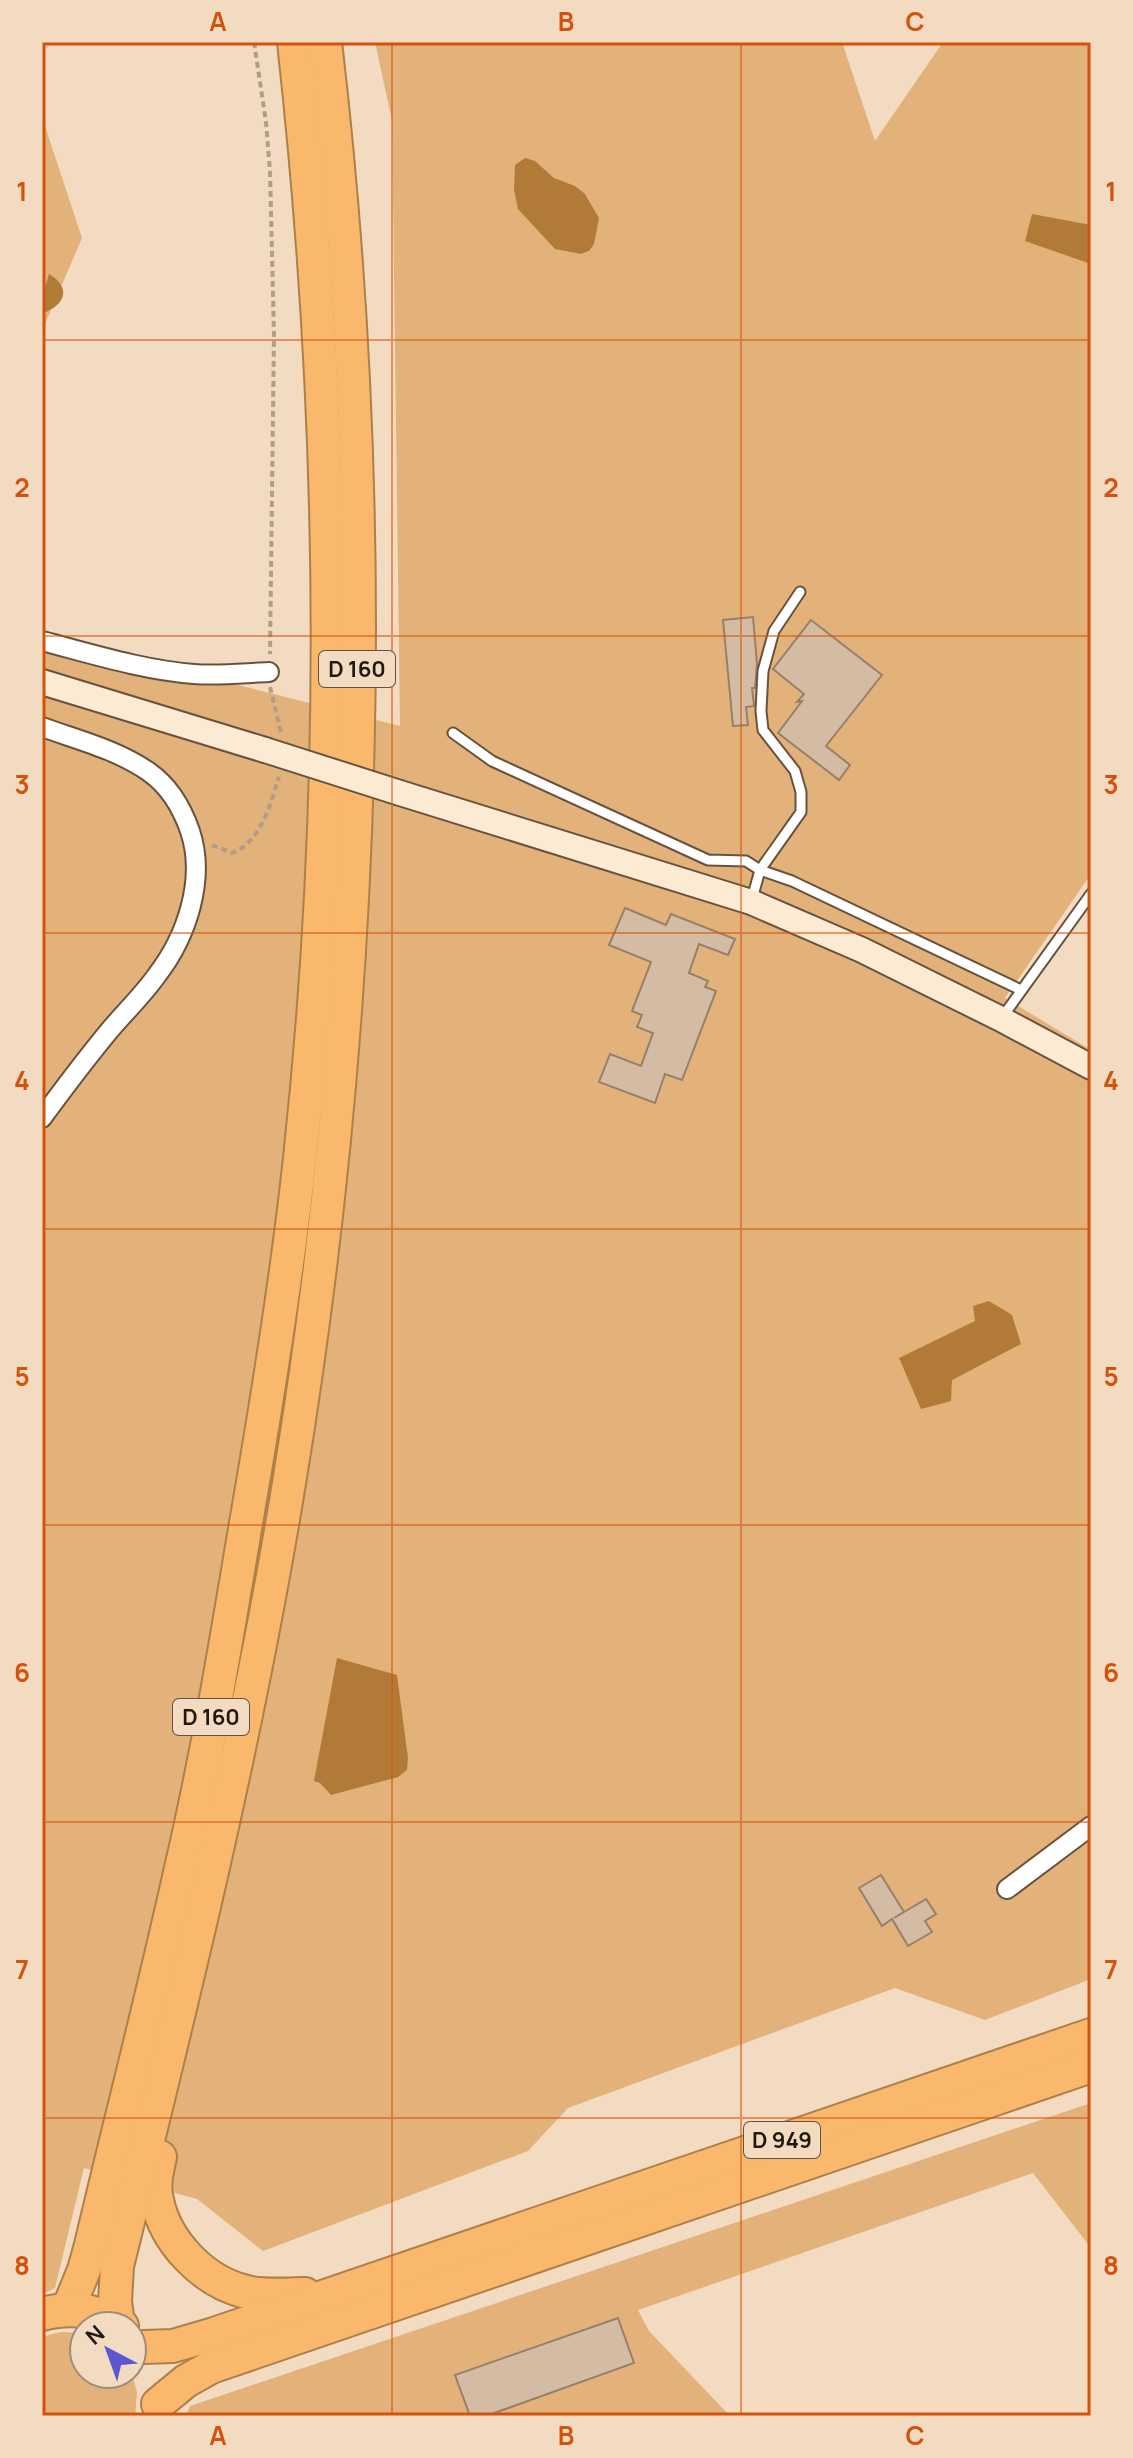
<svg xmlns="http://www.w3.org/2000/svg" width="1133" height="2458" viewBox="0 0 1133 2458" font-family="Manrope,sans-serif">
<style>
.green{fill:#e2b27a}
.water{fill:#b17b37}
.building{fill:#d3bca3;stroke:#968069;stroke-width:2}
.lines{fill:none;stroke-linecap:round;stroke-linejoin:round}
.lane-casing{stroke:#67533d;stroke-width:13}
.street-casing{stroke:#67533d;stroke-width:22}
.secondary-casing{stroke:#67533d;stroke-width:28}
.highway-casing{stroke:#ad804b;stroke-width:36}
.path{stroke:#b09d8a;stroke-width:4;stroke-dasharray:6 4;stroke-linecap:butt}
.lane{stroke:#fff;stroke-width:9}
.street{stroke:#fff;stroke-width:18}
.secondary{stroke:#fdead3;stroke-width:24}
.highway{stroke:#f9b86b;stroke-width:32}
.secondary-bridge-casing{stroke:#67533d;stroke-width:28;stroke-linecap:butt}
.secondary-bridge{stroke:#fdead3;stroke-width:24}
.grid{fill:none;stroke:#d4530c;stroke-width:2;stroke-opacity:0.55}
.labels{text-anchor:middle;stroke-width:7;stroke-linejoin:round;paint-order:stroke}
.shield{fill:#f3dbc2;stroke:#605345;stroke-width:2}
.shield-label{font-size:22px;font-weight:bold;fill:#211910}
.neatline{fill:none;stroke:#d4530c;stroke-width:3}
.grid-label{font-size:26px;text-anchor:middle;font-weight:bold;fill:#d4530c}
</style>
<rect width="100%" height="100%" fill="#f3dbc2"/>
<g class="green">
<polygon points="375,42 842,42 875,141 943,42 1091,42 1091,874 1005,998 1091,1050 1091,1979 985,2020 895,1988 568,2108 528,2151 263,2251 197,2199 84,2168 55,2288 42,2294 42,635 400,726 392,121"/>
<polygon points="42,117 82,238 42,331"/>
<polygon points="1091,2103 1091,2248 1033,2173 638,2310 649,2331 730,2416 186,2416 190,2406"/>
<polygon points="60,2332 84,2333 84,2374 132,2374 137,2392 135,2416 42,2416 42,2337"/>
</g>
<g class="water">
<polygon points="525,158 535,161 554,178 575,186 585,194 599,218 594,244 589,251 581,254 555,249 518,209 514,190 515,165"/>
<polygon points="1032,214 1091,225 1091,264 1025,241"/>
<path d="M 49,274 C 72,288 65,305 43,313 L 42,298 Z"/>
<polygon points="989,1301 1012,1315 1021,1344 952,1380 951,1401 921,1409 899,1358 975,1321 973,1306"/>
<polygon points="337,1658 397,1675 408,1758 407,1770 398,1777 331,1795 320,1783 314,1781"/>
</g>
<g class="building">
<polygon points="753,617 757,664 755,688 752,688 754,706 746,707 748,725 733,726 723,620"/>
<polygon points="811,620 882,675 826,746 850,765 839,780 778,733 802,701 797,702 804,694 773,669"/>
<polygon points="625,908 666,925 671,914 735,939 728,955 699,944 689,973 708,981 705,987 716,991 682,1080 665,1074 655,1103 599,1082 610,1054 641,1066 653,1033 637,1027 642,1015 632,1011 651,962 609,945"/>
<polygon points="881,1875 904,1912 894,1918 926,1899 936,1914 925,1921 932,1932 908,1946 892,1919 882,1926 859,1888"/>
<polygon points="618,2318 634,2363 486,2416 470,2416 455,2375"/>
</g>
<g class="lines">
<g class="lane-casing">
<g id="lane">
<polyline points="453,733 492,761 708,860 746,861 760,870 792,881 1021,990"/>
<polyline points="752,899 760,870 801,812 801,792 795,771 763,730 761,711 763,671 774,631 800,592"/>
<polyline points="1001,1019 1091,894"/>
</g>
</g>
<g class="street-casing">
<g id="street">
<path d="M 42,641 C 92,654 143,670 194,674 C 219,676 244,673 269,672"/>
<path d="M 42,727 C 78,740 118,750 149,772 C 169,786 182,808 190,831 C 206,879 187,936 157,975 C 143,995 125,1012 109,1031 C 86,1059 64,1088 42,1118"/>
<polyline points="1007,1889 1091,1826"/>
</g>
</g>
<g class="secondary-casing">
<g id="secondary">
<polyline points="42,682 265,750"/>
<polyline points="400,793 751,902 862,950 1001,1019 1091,1067"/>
</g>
</g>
<g class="highway-casing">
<g id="highway">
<path d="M 160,2157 C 157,2171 153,2185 157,2200 C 165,2241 202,2280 243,2291 C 262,2297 285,2294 305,2294"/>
<path d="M 68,2309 L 84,2270 L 91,2245 C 121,2118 154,1991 182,1864 C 208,1752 227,1637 246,1523 C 267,1402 287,1280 300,1158 C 340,789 335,411 294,42"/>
<path d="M 42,2314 C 70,2307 98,2309 122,2326"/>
<path d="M 118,2323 L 115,2302 L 117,2266 C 181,2007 246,1747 289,1483 C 367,1009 381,519 325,42"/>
<polyline points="143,2347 173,2346 214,2334 1091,2035"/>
<polyline points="158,2404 186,2381 211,2367 1091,2066"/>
</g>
</g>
<g class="path">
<polyline points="254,42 266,122 270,171 274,335 270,654"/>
<polyline points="270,687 281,733"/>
<path d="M 212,845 L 232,853 C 261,842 270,805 279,777"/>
</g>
<use href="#lane" class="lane"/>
<use href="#street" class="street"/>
<use href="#secondary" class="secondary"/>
<use href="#highway" class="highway"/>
<g class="secondary-bridge-casing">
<polyline id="secondary-bridge" points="265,750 400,793"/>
</g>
<use href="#secondary-bridge" class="secondary-bridge"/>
</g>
<path class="grid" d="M 392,42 L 392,2416M 741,42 L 741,2416M 42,340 L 1091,340M 42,636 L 1091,636M 42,933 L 1091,933M 42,1229 L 1091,1229M 42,1525 L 1091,1525M 42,1822 L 1091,1822M 42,2118 L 1091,2118"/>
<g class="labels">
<g class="shield">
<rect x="319" y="651" width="76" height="36" rx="6"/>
<rect x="173" y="1699" width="76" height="36" rx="6"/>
<rect x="744" y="2122" width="76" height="36" rx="6"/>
</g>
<g class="shield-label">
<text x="357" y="677">D 160</text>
<text x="211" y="1725">D 160</text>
<text x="782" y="2148">D 949</text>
</g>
</g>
<rect width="1133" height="2458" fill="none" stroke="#f3dbc2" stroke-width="88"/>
<g transform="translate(108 2350) rotate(319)"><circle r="38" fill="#f3dbc2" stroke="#9f8d7b" stroke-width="2"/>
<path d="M0-6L14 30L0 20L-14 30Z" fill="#5b57d0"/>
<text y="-12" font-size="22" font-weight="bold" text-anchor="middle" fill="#211910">N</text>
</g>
<rect x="44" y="44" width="1045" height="2370" class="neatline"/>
<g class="grid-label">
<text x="218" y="31">A</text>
<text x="566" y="31">B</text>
<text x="915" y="31">C</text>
<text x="22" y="201">1</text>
<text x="1111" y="201">1</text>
<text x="22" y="497">2</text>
<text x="1111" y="497">2</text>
<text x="22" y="794">3</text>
<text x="1111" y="794">3</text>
<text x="22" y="1090">4</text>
<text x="1111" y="1090">4</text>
<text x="22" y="1386">5</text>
<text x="1111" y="1386">5</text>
<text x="22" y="1682">6</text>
<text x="1111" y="1682">6</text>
<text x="22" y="1979">7</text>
<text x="1111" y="1979">7</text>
<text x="22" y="2275">8</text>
<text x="1111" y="2275">8</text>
<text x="218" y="2445">A</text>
<text x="566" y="2445">B</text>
<text x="915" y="2445">C</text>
</g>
</svg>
